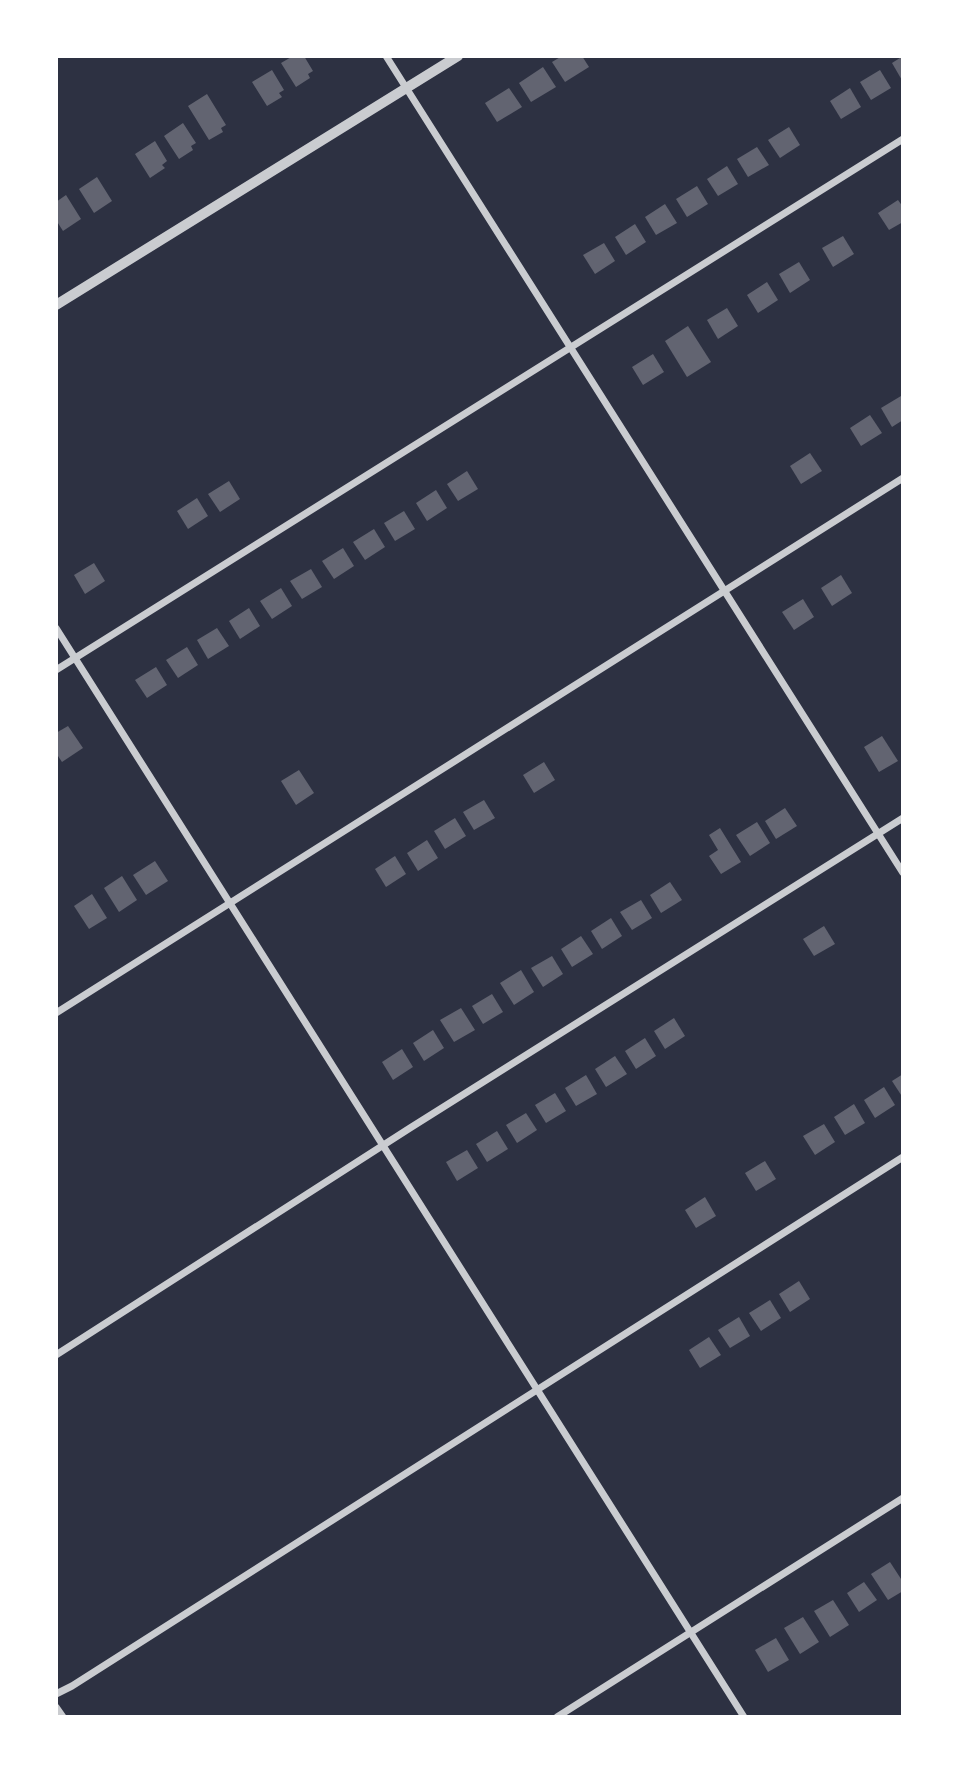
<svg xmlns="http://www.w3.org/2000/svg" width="959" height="1773" viewBox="0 0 959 1773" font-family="'Alegreya Sans',sans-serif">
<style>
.building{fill:#626471}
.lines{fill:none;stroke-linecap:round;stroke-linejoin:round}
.minor{stroke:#caccd0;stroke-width:7}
.tertiary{stroke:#caccd0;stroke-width:10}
</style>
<rect width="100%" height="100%" fill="#2d3142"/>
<g class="building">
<polygon points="293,56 304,56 313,71 308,74 310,78 296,87 281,63"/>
<polygon points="562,56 582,56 589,67 565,82 552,62"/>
<polygon points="903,56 903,82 892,63"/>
<polygon points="543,67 556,87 531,102 519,83"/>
<polygon points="272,70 284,90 279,93 282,97 267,106 252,82"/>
<polygon points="880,70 891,88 871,100 860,82"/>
<polygon points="509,88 522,107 497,122 485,103"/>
<polygon points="850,88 861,107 841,119 830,101"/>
<polygon points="207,94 226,125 221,128 223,132 209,140 188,106"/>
<polygon points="183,123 196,143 191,146 193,150 179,159 164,136"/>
<polygon points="789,127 800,145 780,158 768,140"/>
<polygon points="155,141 167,161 162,165 165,168 150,178 135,154"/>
<polygon points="757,147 769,165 748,177 737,159"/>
<polygon points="727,166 738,184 718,196 707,179"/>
<polygon points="97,177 112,201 94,213 79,189"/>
<polygon points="697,186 708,204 687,217 676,199"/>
<polygon points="66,195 81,219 63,231 56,220 56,202"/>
<polygon points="898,200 903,207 903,222 889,230 878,213"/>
<polygon points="665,204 677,223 656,235 645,217"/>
<polygon points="635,224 646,242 626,255 615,237"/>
<polygon points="843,236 854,254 833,267 822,248"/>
<polygon points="604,243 615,261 595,274 583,255"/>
<polygon points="799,262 810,280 790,293 779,274"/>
<polygon points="767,282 778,300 758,313 747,295"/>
<polygon points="727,308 738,326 718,339 707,320"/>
<polygon points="688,326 711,362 687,377 665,341"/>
<polygon points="653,354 664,372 643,385 632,367"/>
<polygon points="901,396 903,420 892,427 881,408"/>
<polygon points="870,415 882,433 861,446 850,428"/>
<polygon points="810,453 822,471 801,484 790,466"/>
<polygon points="467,471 478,489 458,501 447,484"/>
<polygon points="229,481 240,499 220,512 208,494"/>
<polygon points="436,490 447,508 427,521 416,503"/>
<polygon points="197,498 208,516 188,529 177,511"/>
<polygon points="404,511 415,529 395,541 384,523"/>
<polygon points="374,529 385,547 365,560 353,542"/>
<polygon points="343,548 354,566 334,579 322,561"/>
<polygon points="94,563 105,581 85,594 74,575"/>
<polygon points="311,569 322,587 302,599 290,581"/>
<polygon points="841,575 852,593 832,606 821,588"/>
<polygon points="281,588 292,606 272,619 260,601"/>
<polygon points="803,599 814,617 794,630 782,612"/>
<polygon points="249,608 260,626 240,639 229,621"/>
<polygon points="217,628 229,646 208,659 197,640"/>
<polygon points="187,647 198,665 178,678 166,660"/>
<polygon points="156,667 167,685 147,698 135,680"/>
<polygon points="68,726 83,748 62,762 56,753 56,733"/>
<polygon points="882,736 898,761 879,772 864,747"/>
<polygon points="544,762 555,780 534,793 523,775"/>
<polygon points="299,770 314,793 296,805 281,781"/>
<polygon points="484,800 495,818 474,830 463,812"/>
<polygon points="785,808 797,826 776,839 765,821"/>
<polygon points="455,818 466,836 445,849 434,831"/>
<polygon points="757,822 770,843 750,856 736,835"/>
<polygon points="720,828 741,862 721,874 709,856 718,850 709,835"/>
<polygon points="427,840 438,858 418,871 407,853"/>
<polygon points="395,856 406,874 386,887 375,869"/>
<polygon points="155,861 168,881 146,895 133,875"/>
<polygon points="122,876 137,900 119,912 104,888"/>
<polygon points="670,882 682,900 661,913 650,895"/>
<polygon points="92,894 107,918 89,929 74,906"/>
<polygon points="641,900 652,918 632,930 620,912"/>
<polygon points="611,918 622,936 602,949 591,931"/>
<polygon points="824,926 835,944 814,956 803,939"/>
<polygon points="581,936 593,954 572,967 561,949"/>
<polygon points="552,956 563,974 543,987 531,968"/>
<polygon points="521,970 534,992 514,1005 500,983"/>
<polygon points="492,994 503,1012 483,1024 472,1006"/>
<polygon points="461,1008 475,1030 454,1042 440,1020"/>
<polygon points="674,1018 685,1036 665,1049 654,1031"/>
<polygon points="433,1030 444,1048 424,1061 413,1043"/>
<polygon points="645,1038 656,1056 636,1069 625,1051"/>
<polygon points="402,1049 413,1067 393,1080 382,1062"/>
<polygon points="615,1056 627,1074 606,1087 595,1069"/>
<polygon points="903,1074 903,1098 892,1081"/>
<polygon points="586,1075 597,1094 576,1106 565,1088"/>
<polygon points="884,1087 895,1105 875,1118 864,1100"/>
<polygon points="555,1093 566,1111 546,1123 535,1105"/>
<polygon points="854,1104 865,1123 845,1135 834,1117"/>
<polygon points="526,1113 537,1130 517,1143 506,1125"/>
<polygon points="824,1124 835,1142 815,1155 803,1136"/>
<polygon points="497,1131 508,1149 487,1162 476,1144"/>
<polygon points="467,1150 478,1168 457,1181 446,1162"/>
<polygon points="765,1161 776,1179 756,1191 745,1173"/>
<polygon points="705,1197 716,1216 696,1228 685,1210"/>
<polygon points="799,1281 810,1299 790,1312 779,1294"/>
<polygon points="770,1300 781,1318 761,1331 749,1313"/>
<polygon points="739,1317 750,1336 730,1348 718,1330"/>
<polygon points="709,1337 721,1355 700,1368 689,1350"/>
<polygon points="890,1562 903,1582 903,1591 888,1600 871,1574"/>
<polygon points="864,1582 877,1600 859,1612 847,1593"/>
<polygon points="833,1600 849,1625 830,1637 814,1611"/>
<polygon points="803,1617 819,1642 800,1654 784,1628"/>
<polygon points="776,1638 789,1660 768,1672 755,1650"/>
</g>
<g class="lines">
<g class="minor">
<polyline points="386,56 903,873"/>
<polyline points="56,628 744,1717"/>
<polyline points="56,670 903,139"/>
<polyline points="56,1013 903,478"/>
<polyline points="56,1355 410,1128 903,818"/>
<polyline points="56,1694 72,1686 903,1157"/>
<polyline points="56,1707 63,1717"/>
<polyline points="557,1717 903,1498"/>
</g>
<polyline class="tertiary" points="56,305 458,56"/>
</g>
<rect width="959" height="1773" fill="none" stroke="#ffffff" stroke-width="116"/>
</svg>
